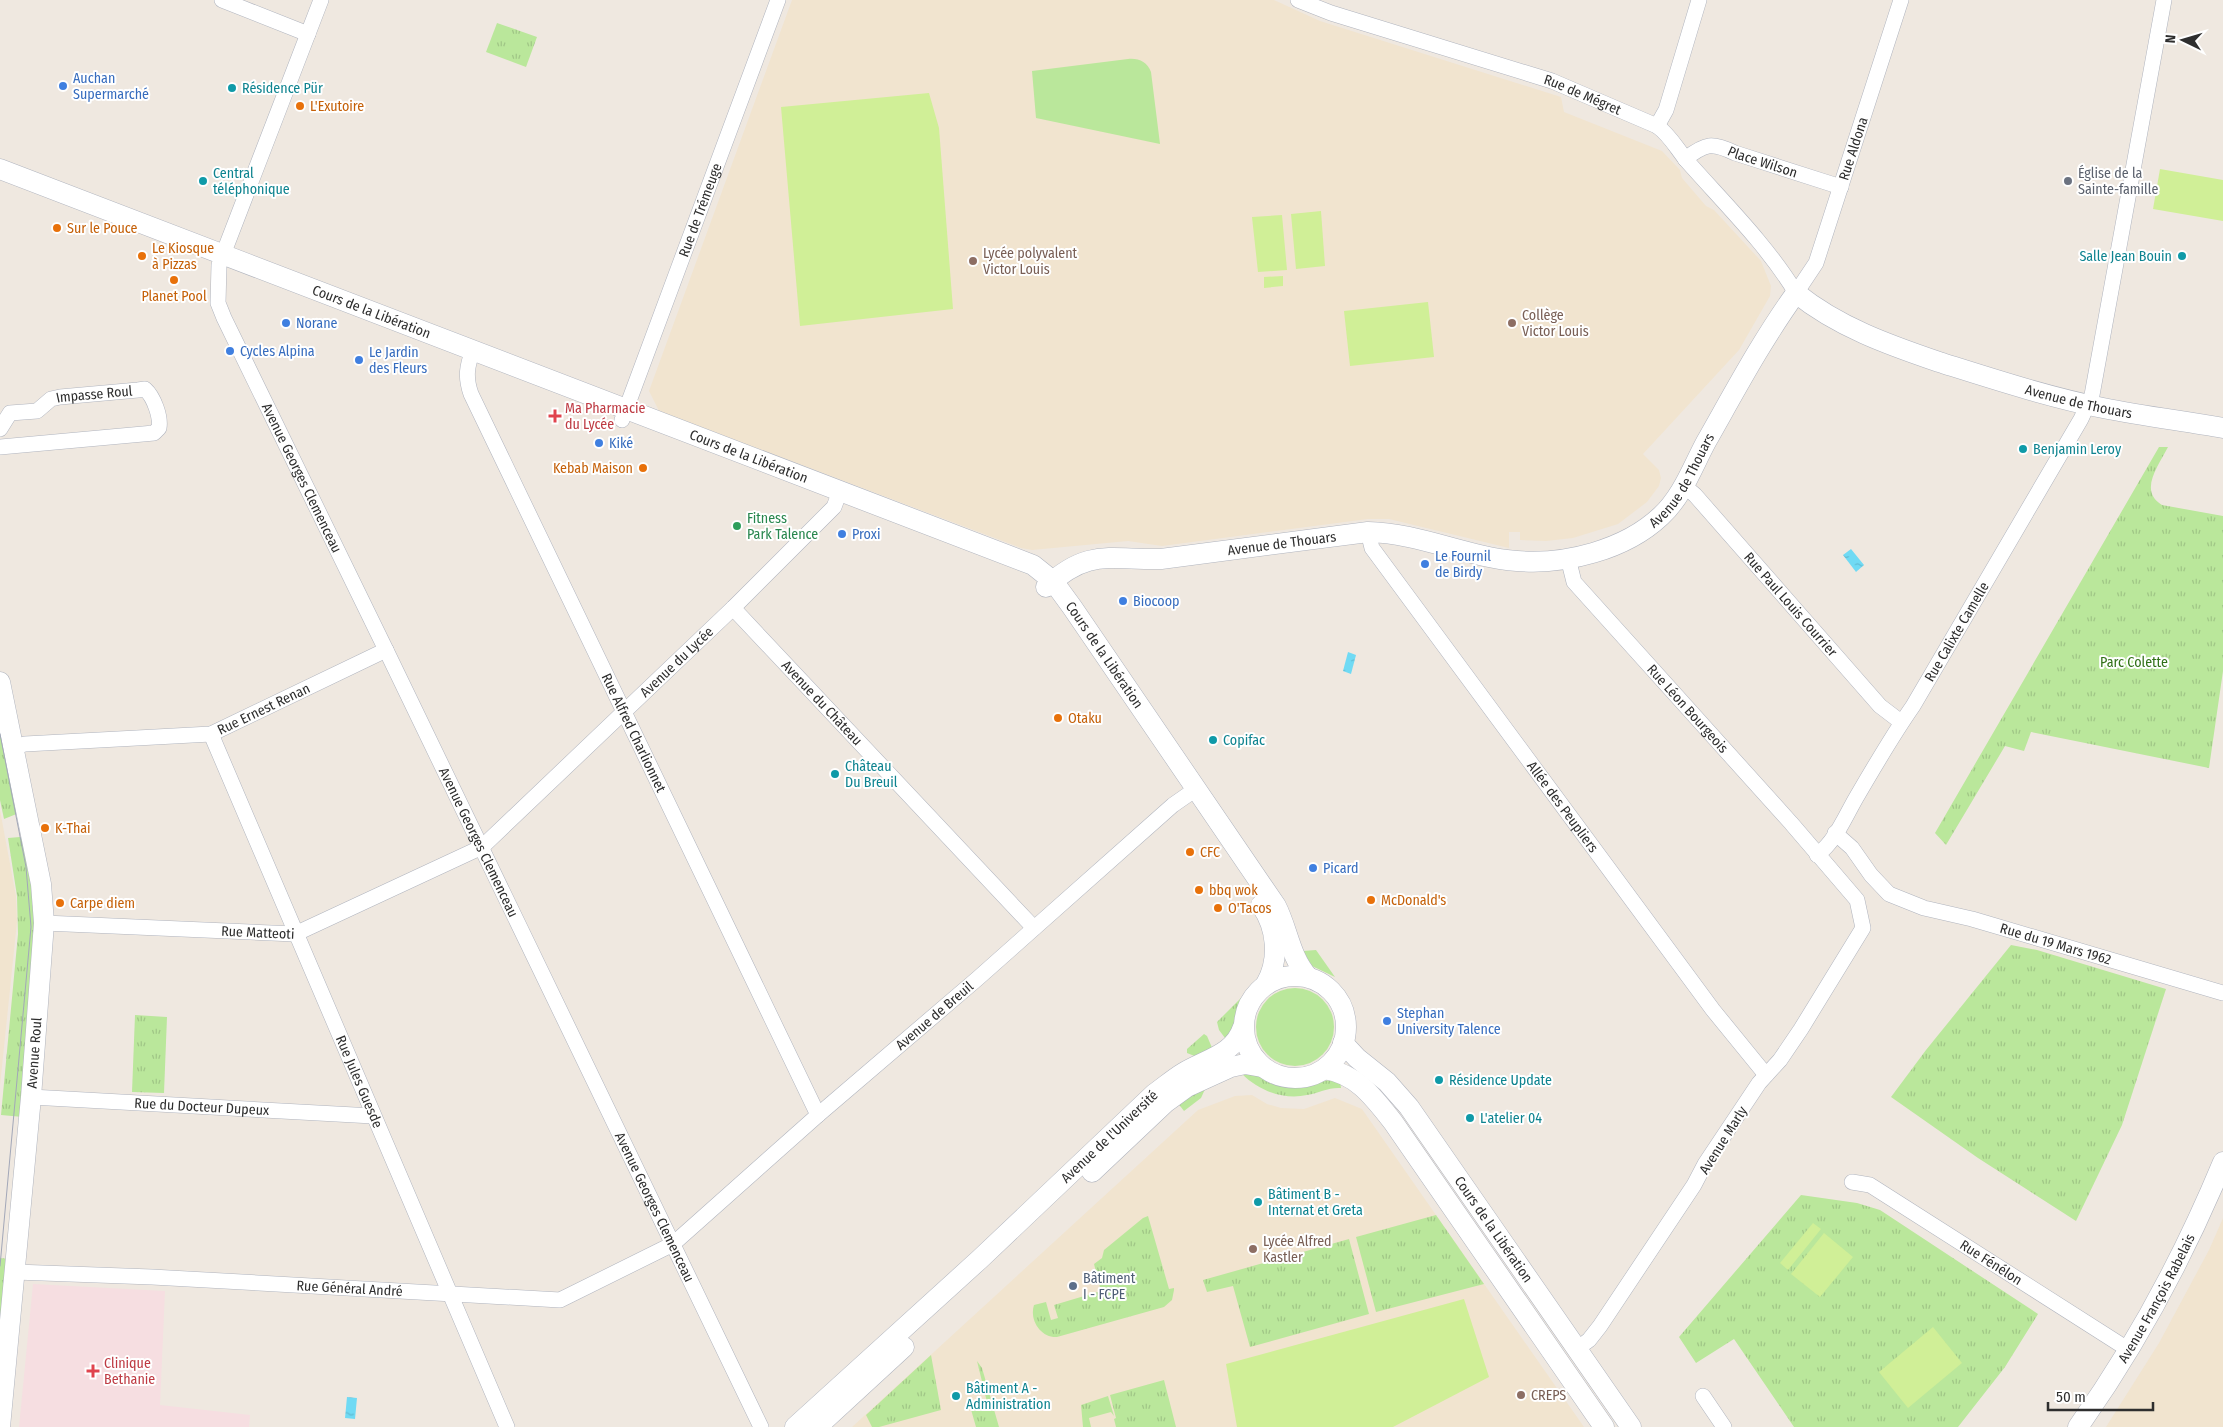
<svg xmlns="http://www.w3.org/2000/svg" width="2223" height="1427" viewBox="0 0 2223 1427" font-family="'Fira Sans Condensed',sans-serif">
<style>
.education{fill:#f1e4cf}
.medical{fill:#f6dee1}
.grass{fill:url(#grass-tufts)}
.garden{fill:#bae79b}
.pitch{fill:#d0ef97}
.water{fill:url(#water-ripples)}
.lines{fill:none;stroke-linecap:round;stroke-linejoin:round}
.street-casing{stroke:#b0b4be;stroke-width:16}
.secondary-casing{stroke:#b0b4be;stroke-width:21}
.street{stroke:#fff;stroke-width:15}
.secondary{stroke:#fff;stroke-width:20}
.tram{stroke:#a2a7b8;stroke-width:1}
.shop-dot{fill:#3f7fe0;stroke:#fff;stroke-width:2}
.culture-dot{fill:#0f9aa8;stroke:#fff;stroke-width:2}
.food-dot{fill:#e8710a;stroke:#fff;stroke-width:2}
.worship-dot{fill:#6b7280;stroke:#fff;stroke-width:2}
.education-dot{fill:#8d6e63;stroke:#fff;stroke-width:2}
.health-dot{fill:#e0444e;stroke:#fff;stroke-width:2}
.leisure-dot{fill:#2e9e5b;stroke:#fff;stroke-width:2}
.service-dot{fill:#5c6f8a;stroke:#fff;stroke-width:2}
.labels{text-anchor:middle;stroke-width:4;stroke-linejoin:round;paint-order:stroke}
.shop-label{font-size:14px;fill:#366cbe;stroke:#fff;text-anchor:start}
.culture-label{font-size:14px;fill:#0d838f;stroke:#fff;text-anchor:start}
.street-label{font-size:14px;fill:#2e2e2e;stroke:#fff}
.food-label{font-size:14px;fill:#c56008;stroke:#fff;text-anchor:start}
.worship-label{font-size:14px;fill:#5b616d;stroke:#fff;text-anchor:start}
.education-label{font-size:14px;fill:#785e54;stroke:#fff;text-anchor:start}
.health-label{font-size:14px;fill:#be3a42;stroke:#fff;text-anchor:start}
.leisure-label{font-size:14px;fill:#27864d;stroke:#fff;text-anchor:start}
.park-label{font-size:14px;fill:#317018;stroke:#fff}
.service-label{font-size:14px;fill:#4e5e75;stroke:#fff;text-anchor:start}
</style>
<defs>
<pattern id="grass-tufts" width="24" height="20" patternUnits="userSpaceOnUse" patternTransform="scale(1.25)"><rect width="24" height="20" fill="#bae79b"/><path d="M3 7l-1-3M5 7V3M7 7l1-3M15 17l-1-3M17 17v-4M19 17l1-3" fill="none" stroke="#a0c686"/></pattern>
<pattern id="water-ripples" width="26" height="14" patternUnits="userSpaceOnUse" patternTransform="scale(1.25)"><rect width="26" height="14" fill="#70daf4"/><path d="M2 4q2-2 4 0t4 0M15 11q2-2 4 0t4 0" fill="none" stroke="#61bbd2"/></pattern>
</defs>
<rect width="100%" height="100%" fill="#efe8e0"/>
<g class="education">
<polygon points="792,0 1274,0 1320,21 1561,97 1564,112 1662,151 1680,170 1682,178 1706,206 1714,210 1761,261 1771,286 1770,296 1739,350 1643,454 1659,470 1661,478 1659,486 1647,502 1618,524 1573,538 1546,541 1520,540 1520,532 1509,532 1509,548 1389,519 1368,519 1162,546 1128,541 1032,550 1021,548 659,411 649,391"/>
<polygon points="0,810 16,896 17,922 0,1086"/>
<polygon points="1252,1095 1267,1104 1281,1108 1304,1109 1335,1098 1362,1109 1584,1427 852,1427 1198,1110 1235,1096"/>
<polygon points="2223,1218 2223,1427 2106,1427 2159,1343 2209,1250"/>
</g>
<polygon class="medical" points="33,1284 165,1291 160,1405 250,1415 249,1427 19,1427"/>
<g class="grass">
<polygon points="497,23 537,37 526,67 486,52"/>
<path d="M 2159,447 L 2168,447 C 2159,465 2138,491 2162,505 L 2223,516 L 2223,671 L 2209,768 L 2031,732 L 2024,751 L 2005,746 L 1946,845 L 1935,833 Z"/>
<polygon points="0,715 19,813 4,819 0,800"/>
<polygon points="20,837 23,838 36,898 23,1117 1,1115 18,934 17,896 8,838"/>
<polygon points="2011,945 2037,950 2166,989 2122,1125 2076,1221 1978,1158 1891,1097 1926,1050"/>
<polygon points="1316,950 1335,977 1312,966 1303,951"/>
<polygon points="1242,997 1244,999 1228,1042 1219,1030 1217,1022"/>
<polygon points="135,1015 167,1017 164,1093 132,1092"/>
<polygon points="1204,1034 1207,1036 1213,1050 1202,1059 1187,1053 1187,1049"/>
<path d="M 1255,1072 C 1272,1082 1289,1090 1309,1085 C 1320,1082 1327,1079 1340,1080 L 1341,1088 C 1329,1087 1319,1093 1307,1095 C 1284,1100 1259,1091 1242,1074 Z"/>
<polygon points="1206,1087 1201,1098 1184,1111 1177,1102"/>
<polygon points="1801,1195 1857,1203 1880,1210 2038,1314 2005,1367 1958,1427 1794,1427 1734,1339 1696,1363 1679,1337"/>
<polygon points="1436,1215 1484,1284 1376,1312 1356,1237"/>
<path d="M 1148,1216 L 1169,1289 L 1174,1288 L 1174,1290 L 1172,1300 L 1164,1307 L 1057,1337 C 1041,1338 1029,1320 1034,1305 L 1046,1302 L 1051,1320 L 1058,1318 L 1054,1305 L 1101,1291 L 1094,1264 L 1102,1258 L 1104,1250 L 1143,1218 Z"/>
<polygon points="1349,1239 1369,1314 1250,1347 1233,1286 1207,1292 1203,1280"/>
<polygon points="0,1258 9,1259 0,1355"/>
<polygon points="931,1355 941,1410 879,1427 872,1427 866,1415"/>
<polygon points="977,1361 982,1368 999,1427 976,1427 970,1406 987,1402"/>
<polygon points="1164,1380 1176,1427 1116,1427 1114,1419 1116,1418 1110,1395"/>
<polygon points="1108,1396 1114,1416 1111,1412 1089,1418 1091,1427 1083,1427 1081,1405"/>
</g>
<g class="garden">
<path d="M 1128,59 C 1139,58 1147,62 1151,72 L 1160,144 L 1036,118 L 1032,71 Z"/>
<circle cx="1295" cy="1027" r="39"/>
</g>
<g class="pitch">
<polygon points="929,93 939,128 953,309 800,326 781,107"/>
<polygon points="2160,169 2223,180 2223,221 2153,209"/>
<polygon points="1321,211 1325,266 1296,269 1291,214"/>
<polygon points="1282,215 1287,270 1258,272 1252,217"/>
<polygon points="1283,276 1283,286 1264,288 1264,277"/>
<polygon points="1428,302 1434,357 1350,366 1344,311"/>
<polygon points="1813,1223 1821,1229 1788,1270 1780,1263"/>
<polygon points="1824,1233 1853,1257 1820,1297 1791,1274"/>
<polygon points="1464,1299 1489,1377 1393,1427 1237,1427 1226,1364"/>
<polygon points="1933,1327 1962,1363 1908,1408 1879,1372"/>
</g>
<g class="water">
<polygon points="1851,549 1864,565 1856,572 1843,555"/>
<polygon points="1348,652 1356,655 1351,674 1343,671"/>
<polygon points="347,1397 357,1398 355,1419 345,1418"/>
</g>
<g class="lines">
<g class="street-casing">
<g id="street">
<polyline points="222,0 308,34"/>
<path id="s1" d="M 321,0 L 219,265 L 218,303 L 224,318 L 386,650 L 761,1427"/>
<path id="s2" d="M 1298,0 L 1331,13 L 1552,81 L 1657,126 C 1670,135 1677,149 1687,161 C 1724,203 1767,245 1796,293 L 1816,263 L 1901,0"/>
<polyline points="1657,126 1666,110 1699,0"/>
<path id="s3" d="M 1685,159 C 1706,143 1712,142 1735,153 L 1841,187"/>
<path id="s4" d="M 473,350 C 467,366 465,377 471,394 L 818,1115"/>
<path id="s5" d="M 622,420 L 778,0"/>
<path id="s6" d="M 0,429 L 10,413 L 37,411 L 51,399 L 60,397 L 138,390 L 145,389 C 154,397 161,417 159,428 L 154,433 L 0,447"/>
<path id="s7" d="M 1683,485 L 1695,495 L 1880,706 L 1901,722"/>
<path id="s8" d="M 1368,532 L 1372,548 L 1713,1010 L 1766,1075"/>
<path id="s9" d="M 1568,558 L 1574,582 L 1791,823 L 1857,900 L 1863,928 L 1801,1029 L 1780,1060 L 1759,1083 L 1705,1164 L 1694,1185 L 1600,1326 L 1589,1340 L 1578,1348"/>
<path id="s10" d="M 733,608 L 1034,928"/>
<path id="s11" d="M 211,734 L 507,1427"/>
<path id="s12" d="M 14,747 L 25,744 L 211,734 L 386,650"/>
<path id="s13" d="M 1835,833 L 1852,848 L 1871,875 L 1889,894 L 1924,908 L 1972,919 L 2223,993"/>
<path id="s14" d="M 1817,855 C 1835,842 1845,817 1856,798 C 1874,767 1892,736 1913,706 L 2081,419 L 2092,395 L 2164,0"/>
<path id="s15" d="M 44,923 L 295,934 L 482,847 L 733,608 L 834,507 L 840,491"/>
<path id="s16" d="M 31,1097 L 373,1116"/>
<path id="s17" d="M 1852,1182 L 1870,1185 L 2129,1350"/>
<path id="s18" d="M 15,1272 L 152,1277 L 560,1300 L 673,1244 L 818,1115 L 977,979 L 1173,805 L 1196,789"/>
<polyline points="1703,1396 1724,1427"/>
</g>
</g>
<g class="secondary-casing">
<g id="secondary">
<path id="s19" d="M 0,169 L 1033,565 L 1053,581 L 1072,607 L 1276,906 C 1288,929 1290,957 1308,977"/>
<path id="s20" d="M 1046,587 C 1088,548 1109,560 1161,559 L 1368,532 C 1419,533 1466,557 1517,561 C 1565,565 1625,550 1661,516 C 1682,497 1693,466 1706,442 C 1735,391 1762,340 1796,293 C 1838,327 1889,345 1939,362 C 1993,379 2048,397 2103,408 C 2143,416 2183,421 2223,428"/>
<polyline points="0,682 41,884 44,923 31,1097 0,1427"/>
<path d="M 1261,905 C 1277,928 1280,959 1266,984"/>
<circle cx="1295" cy="1027" r="51"/>
<path id="s21" d="M 1343,1043 L 1357,1058 L 1387,1082 L 1409,1107 L 1631,1427"/>
<path d="M 1325,1069 C 1357,1074 1374,1098 1393,1122 L 1604,1427"/>
<polyline points="1092,1172 1165,1103 1187,1087 1231,1067 1245,1064 1262,1067"/>
<path id="s22" d="M 795,1427 L 980,1259 L 1154,1094 C 1164,1087 1173,1079 1183,1073 C 1206,1059 1234,1055 1243,1027"/>
<polyline points="817,1427 904,1347"/>
<path id="s23" d="M 2078,1427 C 2137,1344 2184,1256 2223,1162"/>
</g>
</g>
<use href="#street" class="street"/>
<use href="#secondary" class="secondary"/>
<polyline class="tram" points="0,734 26,867 31,927 0,1266"/>
</g>
<g class="shop-dot">
<circle cx="63" cy="86" r="5"/>
<circle cx="286" cy="323" r="5"/>
<circle cx="230" cy="351" r="5"/>
<circle cx="359" cy="360" r="5"/>
<circle cx="599" cy="443" r="5"/>
<circle cx="842" cy="534" r="5"/>
<circle cx="1425" cy="564" r="5"/>
<circle cx="1123" cy="601" r="5"/>
<circle cx="1313" cy="868" r="5"/>
<circle cx="1387" cy="1021" r="5"/>
</g>
<g class="culture-dot">
<circle cx="232" cy="88" r="5"/>
<circle cx="203" cy="181" r="5"/>
<circle cx="2182" cy="256" r="5"/>
<circle cx="2023" cy="449" r="5"/>
<circle cx="1213" cy="740" r="5"/>
<circle cx="835" cy="774" r="5"/>
<circle cx="1439" cy="1080" r="5"/>
<circle cx="1470" cy="1118" r="5"/>
<circle cx="1258" cy="1202" r="5"/>
<circle cx="956" cy="1396" r="5"/>
</g>
<g class="food-dot">
<circle cx="300" cy="106" r="5"/>
<circle cx="57" cy="228" r="5"/>
<circle cx="142" cy="256" r="5"/>
<circle cx="174" cy="280" r="5"/>
<circle cx="643" cy="468" r="5"/>
<circle cx="1058" cy="718" r="5"/>
<circle cx="45" cy="828" r="5"/>
<circle cx="1190" cy="852" r="5"/>
<circle cx="1199" cy="890" r="5"/>
<circle cx="1371" cy="900" r="5"/>
<circle cx="60" cy="903" r="5"/>
<circle cx="1218" cy="908" r="5"/>
</g>
<circle class="worship-dot" cx="2068" cy="181" r="5"/>
<g class="education-dot">
<circle cx="973" cy="261" r="5"/>
<circle cx="1512" cy="323" r="5"/>
<circle cx="1253" cy="1249" r="5"/>
<circle cx="1521" cy="1395" r="5"/>
</g>
<g class="health-dot">
<path d="M552.5 408.5h5v5h5v5h-5v5h-5v-5h-5v-5h5z"/>
<path d="M90.5 1363.5h5v5h5v5h-5v5h-5v-5h-5v-5h5z"/>
</g>
<circle class="leisure-dot" cx="737" cy="526" r="5"/>
<circle class="service-dot" cx="1073" cy="1286" r="5"/>
<g class="labels">
<g class="shop-label">
<text x="73" y="83">Auchan<tspan x="73" dy="16">Supermarché</tspan></text>
<text x="296" y="328">Norane</text>
<text x="240" y="356">Cycles Alpina</text>
<text x="369" y="357">Le Jardin<tspan x="369" dy="16">des Fleurs</tspan></text>
<text x="609" y="448">Kiké</text>
<text x="852" y="539">Proxi</text>
<text x="1435" y="561">Le Fournil<tspan x="1435" dy="16">de Birdy</tspan></text>
<text x="1133" y="606">Biocoop</text>
<text x="1323" y="873">Picard</text>
<text x="1397" y="1018">Stephan<tspan x="1397" dy="16">University Talence</tspan></text>
</g>
<g class="culture-label">
<text x="242" y="93">Résidence Pür</text>
<text x="213" y="178">Central<tspan x="213" dy="16">téléphonique</tspan></text>
<text x="2172" y="261" text-anchor="end">Salle Jean Bouin</text>
<text x="2033" y="454">Benjamin Leroy</text>
<text x="1223" y="745">Copifac</text>
<text x="845" y="771">Château<tspan x="845" dy="16">Du Breuil</tspan></text>
<text x="1449" y="1085">Résidence Update</text>
<text x="1480" y="1123">L'atelier 04</text>
<text x="1268" y="1199">Bâtiment B -<tspan x="1268" dy="16">Internat et Greta</tspan></text>
<text x="966" y="1393">Bâtiment A -<tspan x="966" dy="16">Administration</tspan></text>
</g>
<g class="street-label">
<text dy="5" stroke="none"><textPath href="#s2" startOffset="300">Rue de Mégret</textPath></text>
<text dy="5" stroke="none"><textPath href="#s2" startOffset="755">Rue Aldona</textPath></text>
<text dy="5" stroke="none"><textPath href="#s3" startOffset="84">Place Wilson</textPath></text>
<text dy="5" stroke="none"><textPath href="#s5" startOffset="224">Rue de Trémeuge</textPath></text>
<text dy="5" stroke="none"><textPath href="#s19" startOffset="398">Cours de la Libération</textPath></text>
<text dy="5" stroke="none"><textPath href="#s6" startOffset="108">Impasse Roul</textPath></text>
<text dy="5" stroke="none"><textPath href="#s20" startOffset="1205">Avenue de Thouars</textPath></text>
<text dy="5" stroke="none"><textPath href="#s19" startOffset="802">Cours de la Libération</textPath></text>
<text dy="5" stroke="none"><textPath href="#s1" startOffset="516">Avenue Georges Clemenceau</textPath></text>
<text dy="5" stroke="none"><textPath href="#s20" startOffset="680">Avenue de Thouars</textPath></text>
<text dy="5" stroke="none"><textPath href="#s20" startOffset="245">Avenue de Thouars</textPath></text>
<text dy="5" stroke="none"><textPath href="#s7" startOffset="161">Rue Paul Louis Courrier</textPath></text>
<text dy="5" stroke="none"><textPath href="#s14" startOffset="264">Rue Calixte Camelle</textPath></text>
<text dy="5" stroke="none"><textPath href="#s19" startOffset="1222">Cours de la Libération</textPath></text>
<text dy="5" stroke="none"><textPath href="#s15" startOffset="726">Avenue du Lycée</textPath></text>
<text dy="5" stroke="none"><textPath href="#s10" startOffset="130">Avenue du Château</textPath></text>
<text dy="5" stroke="none"><textPath href="#s12" startOffset="256">Rue Ernest Renan</textPath></text>
<text dy="5" stroke="none"><textPath href="#s9" startOffset="195">Rue Léon Bourgeois</textPath></text>
<text dy="5" stroke="none"><textPath href="#s4" startOffset="421">Rue Alfred Charlionnet</textPath></text>
<text dy="5" stroke="none"><textPath href="#s8" startOffset="338">Allée des Peupliers</textPath></text>
<text dy="5" stroke="none"><textPath href="#s1" startOffset="921">Avenue Georges Clemenceau</textPath></text>
<text dy="5" stroke="none"><textPath href="#s15" startOffset="214">Rue Matteoti</textPath></text>
<text dy="5" stroke="none"><textPath href="#s13" startOffset="256">Rue du 19 Mars 1962</textPath></text>
<text dy="5" stroke="none"><textPath href="#s18" startOffset="1019">Avenue de Breuil</textPath></text>
<text transform="translate(34 1053) rotate(-86)" y="5">Avenue Roul</text>
<text dy="5" stroke="none"><textPath href="#s11" startOffset="378">Rue Jules Guesde</textPath></text>
<text dy="5" stroke="none"><textPath href="#s16" startOffset="171">Rue du Docteur Dupeux</textPath></text>
<text dy="5" stroke="none"><textPath href="#s22" startOffset="428">Avenue de l'Université</textPath></text>
<text transform="translate(1723 1140) rotate(-58)" y="5">Avenue Marly</text>
<text dy="5" stroke="none"><textPath href="#s1" startOffset="1326">Avenue Georges Clemenceau</textPath></text>
<text dy="5" stroke="none"><textPath href="#s21" startOffset="241">Cours de la Libération</textPath></text>
<text dy="5" stroke="none"><textPath href="#s17" startOffset="162">Rue Fénélon</textPath></text>
<text dy="5" stroke="none"><textPath href="#s18" startOffset="335">Rue Général André</textPath></text>
<text dy="5" stroke="none"><textPath href="#s23" startOffset="151">Avenue François Rabelais</textPath></text>
</g>
<g class="food-label">
<text x="310" y="111">L'Exutoire</text>
<text x="67" y="233">Sur le Pouce</text>
<text x="152" y="253">Le Kiosque<tspan x="152" dy="16">à Pizzas</tspan></text>
<text x="174" y="301" text-anchor="middle">Planet Pool</text>
<text x="633" y="473" text-anchor="end">Kebab Maison</text>
<text x="1068" y="723">Otaku</text>
<text x="55" y="833">K-Thai</text>
<text x="1200" y="857">CFC</text>
<text x="1209" y="895">bbq wok</text>
<text x="1381" y="905">McDonald's</text>
<text x="70" y="908">Carpe diem</text>
<text x="1228" y="913">O'Tacos</text>
</g>
<g class="worship-label">
<text x="2078" y="178">Église de la<tspan x="2078" dy="16">Sainte-famille</tspan></text>
</g>
<g class="education-label">
<text x="983" y="258">Lycée polyvalent<tspan x="983" dy="16">Victor Louis</tspan></text>
<text x="1522" y="320">Collège<tspan x="1522" dy="16">Victor Louis</tspan></text>
<text x="1263" y="1246">Lycée Alfred<tspan x="1263" dy="16">Kastler</tspan></text>
<text x="1531" y="1400">CREPS</text>
</g>
<g class="health-label">
<text x="565" y="413">Ma Pharmacie<tspan x="565" dy="16">du Lycée</tspan></text>
<text x="104" y="1368">Clinique<tspan x="104" dy="16">Bethanie</tspan></text>
</g>
<g class="leisure-label">
<text x="747" y="523">Fitness<tspan x="747" dy="16">Park Talence</tspan></text>
</g>
<g class="park-label">
<text x="2134" y="667">Parc Colette</text>
</g>
<g class="service-label">
<text x="1083" y="1283">Bâtiment<tspan x="1083" dy="16">I - FCPE</tspan></text>
</g>
</g>
<g transform="translate(2183 40) rotate(275)" stroke="#ffffff" stroke-width="4" paint-order="stroke">
<path d="M0-4L9 19L0 12L-9 19Z" fill="#2e2e2e"/>
<text y="-8" font-size="14" font-weight="bold" text-anchor="middle" fill="#2e2e2e">N</text>
</g>
<path d="M2048 1402v8h105v-8" fill="none" stroke="#2e2e2e" stroke-width="2.5"/>
<text x="2056" y="1402" font-size="15" fill="#2e2e2e" stroke="#ffffff" stroke-width="4" paint-order="stroke">50 m</text>
</svg>
